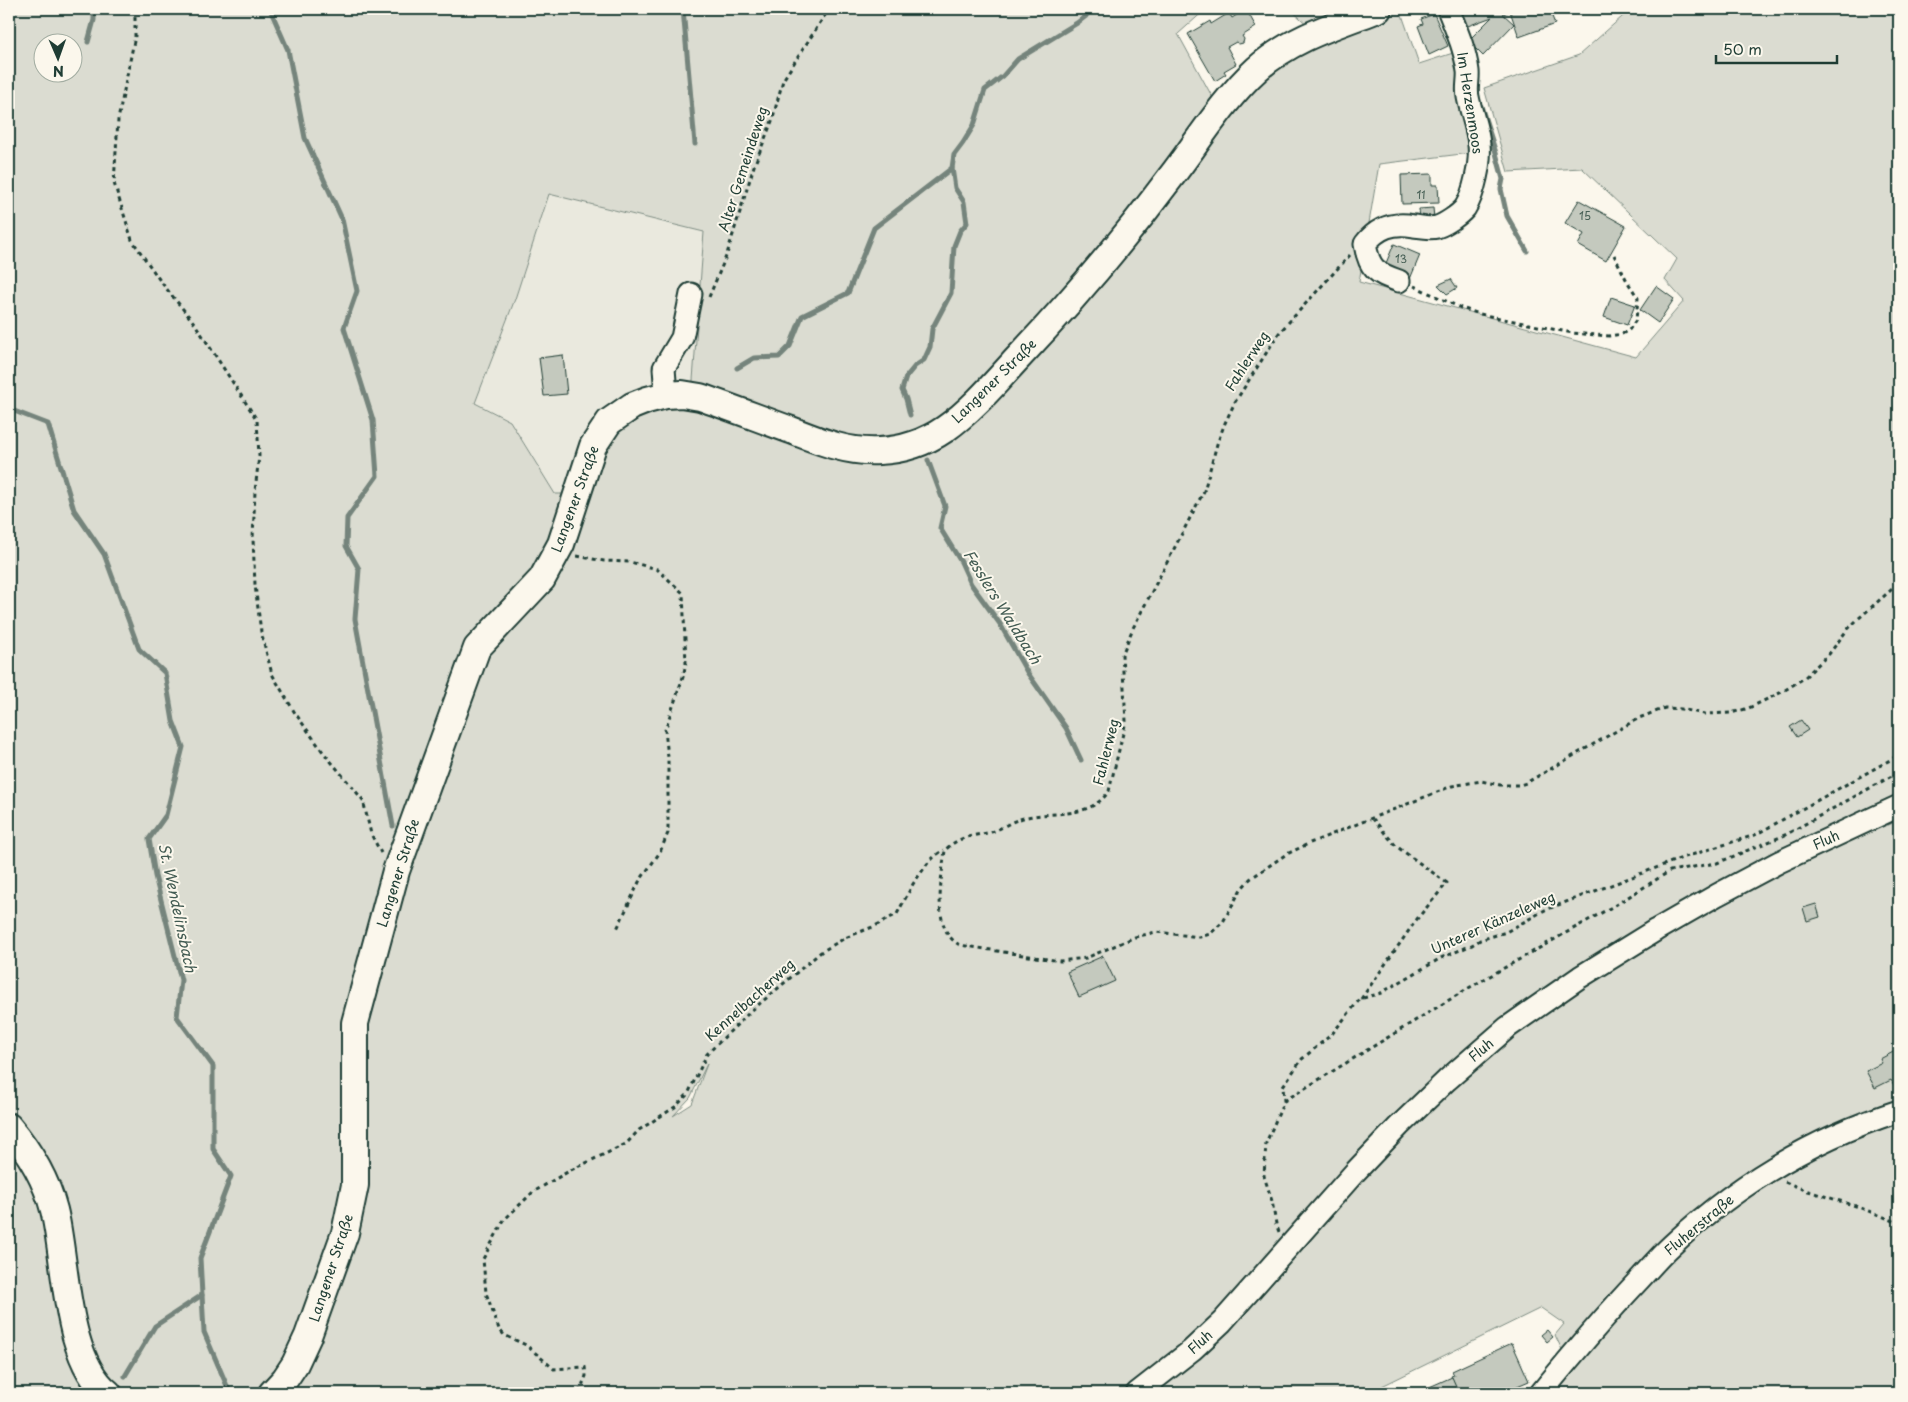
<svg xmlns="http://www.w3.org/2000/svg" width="1908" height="1402" viewBox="0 0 1908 1402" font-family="'Playpen Sans',sans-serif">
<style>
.built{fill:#eae9de}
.green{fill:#dbdcd1;stroke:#7d8c82;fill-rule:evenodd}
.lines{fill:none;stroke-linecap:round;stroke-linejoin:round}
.stream{stroke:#74847b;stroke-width:5}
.building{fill:#c4c9be;stroke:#1f3d34}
.minor-casing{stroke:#1f3d34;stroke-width:25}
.major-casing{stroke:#1f3d34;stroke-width:30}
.path{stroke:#1f3d34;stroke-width:3;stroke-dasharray:4 4;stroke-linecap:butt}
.minor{stroke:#fbf7ec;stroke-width:21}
.major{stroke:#fbf7ec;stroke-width:26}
.labels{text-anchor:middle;stroke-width:4;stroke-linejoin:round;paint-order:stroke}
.number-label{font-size:11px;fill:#486056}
.street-label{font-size:14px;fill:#1f3d34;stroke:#fbf7ec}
.water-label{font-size:15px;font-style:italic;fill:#425b52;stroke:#fbf7ec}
</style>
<rect width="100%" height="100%" fill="#fbf7ec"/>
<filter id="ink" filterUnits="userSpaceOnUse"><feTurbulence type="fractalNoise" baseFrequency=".02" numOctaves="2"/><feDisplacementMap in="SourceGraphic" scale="10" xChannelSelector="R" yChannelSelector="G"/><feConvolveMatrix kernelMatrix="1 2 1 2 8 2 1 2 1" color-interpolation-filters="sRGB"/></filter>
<g filter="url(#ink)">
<polygon class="built" points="549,194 704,232 691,407 587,494 555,494 510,421 475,403 515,299"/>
<g class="green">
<path d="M 9,9 L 1206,9 L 1178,34 L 1214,100 L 1284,55 L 1395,9 L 1400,9 L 1419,64 L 1453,53 L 1470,153 L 1379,164 L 1359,282 L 1636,357 L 1684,301 L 1665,280 L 1677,259 L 1582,168 L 1508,172 L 1484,88 L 1579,55 L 1631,9 L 1899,9 L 1899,1393 L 1550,1393 L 1564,1354 L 1555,1335 L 1564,1324 L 1541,1308 L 1382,1386 L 1380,1393 L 9,1393 ZM 42,42 L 72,42 L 72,72 L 42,72 ZM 549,194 L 704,232 L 691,407 L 658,409 L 633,419 L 606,446 L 587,494 L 555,494 L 510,421 L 475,403 L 515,299 ZM 707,1064 L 692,1104 L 673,1116 L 690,1098 Z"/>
<polygon points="1290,9 1360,9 1311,28"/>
</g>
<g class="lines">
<g class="stream">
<polyline points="270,9 288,50 305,138 342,219 357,291 344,328 373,420 377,476 347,518 346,546 359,569 355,619 393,826"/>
<polyline points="683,9 695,144"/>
<polyline points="88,42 94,20 94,9"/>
<polyline points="1481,106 1496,153 1503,179 1501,189 1507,216 1527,251"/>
<polyline points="737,368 754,358 779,357 790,346 802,316 848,293 874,228 952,168"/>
<polyline points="9,409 48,424 74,510 104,554 139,649 165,673 173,721 183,747 166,815 149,839 155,876 181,980 177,1017 213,1066 213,1149 231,1176 200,1258 204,1332 230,1393"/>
<polyline points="910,415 906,399 902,390 906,377 915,366 924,360 930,347 932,329 951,293 954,246 960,231 967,223 964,202 955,188 952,168 954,155 963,143 974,125 985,90 1003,76 1018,59 1077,23 1086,16 1088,9"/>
<polyline points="928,460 945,506 940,528 961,562 971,584 1000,624 1027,672 1066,728 1081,760"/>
<polyline points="1888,823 1899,818"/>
<polyline points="125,1376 155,1326 202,1295"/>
</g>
</g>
<g class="building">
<polygon points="1246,9 1256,27 1242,36 1244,39 1243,43 1239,44 1236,42 1227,47 1236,64 1224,71 1226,74 1215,81 1188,34 1210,21 1211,24 1229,13 1232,18"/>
<polygon points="1458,9 1549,9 1555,24 1519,37 1510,11 1503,14 1514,24 1483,56 1468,41 1492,17 1465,27"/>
<polygon points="1434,14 1448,46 1429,55 1418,26 1423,24 1421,19"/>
<polygon points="1432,174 1432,185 1438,185 1439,203 1402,204 1401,175"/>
<polygon points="1579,200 1626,226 1606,261 1578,245 1584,234 1565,223"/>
<polygon points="1433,208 1434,218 1420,219 1419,209"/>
<polygon points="1394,244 1420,255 1410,279 1384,268"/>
<polygon points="1451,279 1457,288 1447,294 1438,285"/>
<polygon points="1656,286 1674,299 1658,323 1640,310"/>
<polygon points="1611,297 1635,305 1627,325 1604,317"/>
<polygon points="563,355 567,394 544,396 539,358"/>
<polygon points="1801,720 1808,730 1797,737 1790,727"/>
<polygon points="1816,904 1820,917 1807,921 1803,908"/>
<polygon points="1103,956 1115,981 1079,997 1067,972"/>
<polygon points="1899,1049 1899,1083 1894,1085 1891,1080 1875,1088 1866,1071 1882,1063 1880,1059"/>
<polygon points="1547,1330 1553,1337 1547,1342 1541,1335"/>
<polygon points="1512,1343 1529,1381 1501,1393 1459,1393 1451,1376 1454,1375 1452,1371"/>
<polygon points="1452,1377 1459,1393 1427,1393 1425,1389"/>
</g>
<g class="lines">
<g class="minor-casing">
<g id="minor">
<path d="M 1399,281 C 1376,273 1369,269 1365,244 C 1378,227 1393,222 1414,226 C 1422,227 1429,229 1437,227 C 1446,224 1459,215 1465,208 C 1474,194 1481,162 1479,145 C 1478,129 1471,113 1468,97 C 1466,88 1469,79 1468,71 C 1465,49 1456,29 1448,9"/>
<polyline points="666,395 664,368 682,338 691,294"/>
<polyline points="1137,1393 1192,1350 1222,1322 1355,1172 1399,1126 1447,1080 1508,1027 1580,977 1656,930 1717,895 1779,862 1899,806"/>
<path d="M 1541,1393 C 1572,1355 1604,1317 1638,1281 C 1649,1269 1660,1256 1672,1245 C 1737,1184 1815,1138 1899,1111"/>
</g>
</g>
<g class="major-casing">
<g id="major">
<path d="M 9,1127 C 29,1151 46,1179 54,1210 C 67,1262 64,1358 108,1393"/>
<path d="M 272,1393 L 285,1379 L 295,1364 L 308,1336 L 345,1233 L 355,1185 L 355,1023 L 396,871 L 477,648 L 542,579 L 561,544 L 593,446 L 609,422 L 632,406 L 647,400 L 666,395 L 682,394 L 700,397 C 730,407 760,419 791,430 C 819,441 848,453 879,451 C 903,450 926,442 945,429 C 972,410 995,383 1017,359 C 1071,302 1123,241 1170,178 C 1198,142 1223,100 1257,69 C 1292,38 1336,25 1378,9"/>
</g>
</g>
<g class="path">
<polyline points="135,9 135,36 118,120 114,183 132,240 161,282 195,324 257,420 259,456 255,491 253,539 255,585 261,632 272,674 295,713 323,752 363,800 371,834 381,853"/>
<path d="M 1350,255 L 1279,333 L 1235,402 L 1225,423 L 1217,444 L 1204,491 L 1133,628 L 1122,655 L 1126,721 L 1109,791 C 1087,822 1051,809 1020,819 C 1010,822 1001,829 991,832 C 971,837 961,835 945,850 C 942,877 930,930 960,945 L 1060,961 L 1086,958 L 1135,937 L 1156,932 L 1200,937 L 1210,934 L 1223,922 L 1241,889 L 1250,879 L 1285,855 L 1310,843 L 1452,786 L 1481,781 L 1500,785 L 1520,785 L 1526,783 L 1639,718 L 1665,708 L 1681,709 L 1704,714 L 1731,713 L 1749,708 L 1782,692 L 1804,678 L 1829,654 L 1847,630 L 1858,619 L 1899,583"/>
<polyline points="1414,286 1461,308 1480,314 1572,333 1609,336 1622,334 1629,330 1636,320 1638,298 1627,281 1614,255"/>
<polyline points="709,297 727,254 754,166 772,121 783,80 829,9"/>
<polyline points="577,556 604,561 630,562 657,569 683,593 686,663 683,677 665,730 668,757 668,833 660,852 639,882 617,929"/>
<polyline points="1361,999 1417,919 1447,883 1396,846 1373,819"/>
<polyline points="1284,1101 1467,989 1617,904 1670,871 1717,863 1785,835 1899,772"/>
<polyline points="1785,1182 1805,1190 1856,1206 1899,1223"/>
<polyline points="1279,1232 1276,1224 1272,1201 1264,1176 1266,1143 1284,1101 1283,1086 1302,1059 1332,1034 1360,999 1381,993 1441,958 1472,945 1480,940 1506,932 1545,910 1682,858 1755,835 1899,755"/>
<polyline points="579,1393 586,1376 585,1367 554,1369 526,1345 504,1335 499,1329 486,1293 483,1259 504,1220 533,1192 571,1170 626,1144 639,1130 675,1107 688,1094 707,1054 751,1011 821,952 845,938 875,926 897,914 913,884 928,863 936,855 944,850"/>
</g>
<use href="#minor" class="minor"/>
<use href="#major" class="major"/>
</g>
</g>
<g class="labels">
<g class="number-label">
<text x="1421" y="199">11</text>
<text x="1585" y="220">15</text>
<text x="1401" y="263">13</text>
</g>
<g class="street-label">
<text transform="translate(1470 103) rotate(81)" y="5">Im Herzenmoos</text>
<text transform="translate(743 169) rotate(-72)" y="5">Alter Gemeindeweg</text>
<text transform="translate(1247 361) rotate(-57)" y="5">Fahlerweg</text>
<text transform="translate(994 381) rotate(-45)" y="5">Langener Straße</text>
<text transform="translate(575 499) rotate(-70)" y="5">Langener Straße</text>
<text transform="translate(1106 752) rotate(-76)" y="5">Fahlerweg</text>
<text transform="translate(1826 840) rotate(-25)" y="5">Fluh</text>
<text transform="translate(398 873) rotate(-73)" y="5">Langener Straße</text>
<text transform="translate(1493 923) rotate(-24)" y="5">Unterer Känzeleweg</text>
<text transform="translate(750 1000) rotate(-42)" y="5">Kennelbacherweg</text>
<text transform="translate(1481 1050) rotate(-40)" y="5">Fluh</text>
<text transform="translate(1699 1225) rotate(-40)" y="5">Fluherstraße</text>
<text transform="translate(331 1268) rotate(-72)" y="5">Langener Straße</text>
<text transform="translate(1200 1342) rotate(-42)" y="5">Fluh</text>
</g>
<g class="water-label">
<text transform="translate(1002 607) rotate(58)" y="5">Fesslers Waldbach</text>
<text transform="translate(177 908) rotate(78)" y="5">St. Wendelinsbach</text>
</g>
</g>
<rect width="1908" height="1402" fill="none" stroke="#fbf7ec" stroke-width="30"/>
<rect x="15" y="15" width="1878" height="1372" fill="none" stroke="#1f3d34" stroke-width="2" filter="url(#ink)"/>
<g transform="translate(58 58) rotate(178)"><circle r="24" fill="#fbf7ec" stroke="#a3ada2"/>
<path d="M0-4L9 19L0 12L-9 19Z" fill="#1f3d34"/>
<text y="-8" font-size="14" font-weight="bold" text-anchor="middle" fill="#1f3d34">N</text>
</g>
<path d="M1716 55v8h121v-8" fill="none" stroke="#1f3d34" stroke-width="2.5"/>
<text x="1723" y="55" font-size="15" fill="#1f3d34" stroke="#fbf7ec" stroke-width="4" paint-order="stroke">50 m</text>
</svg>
